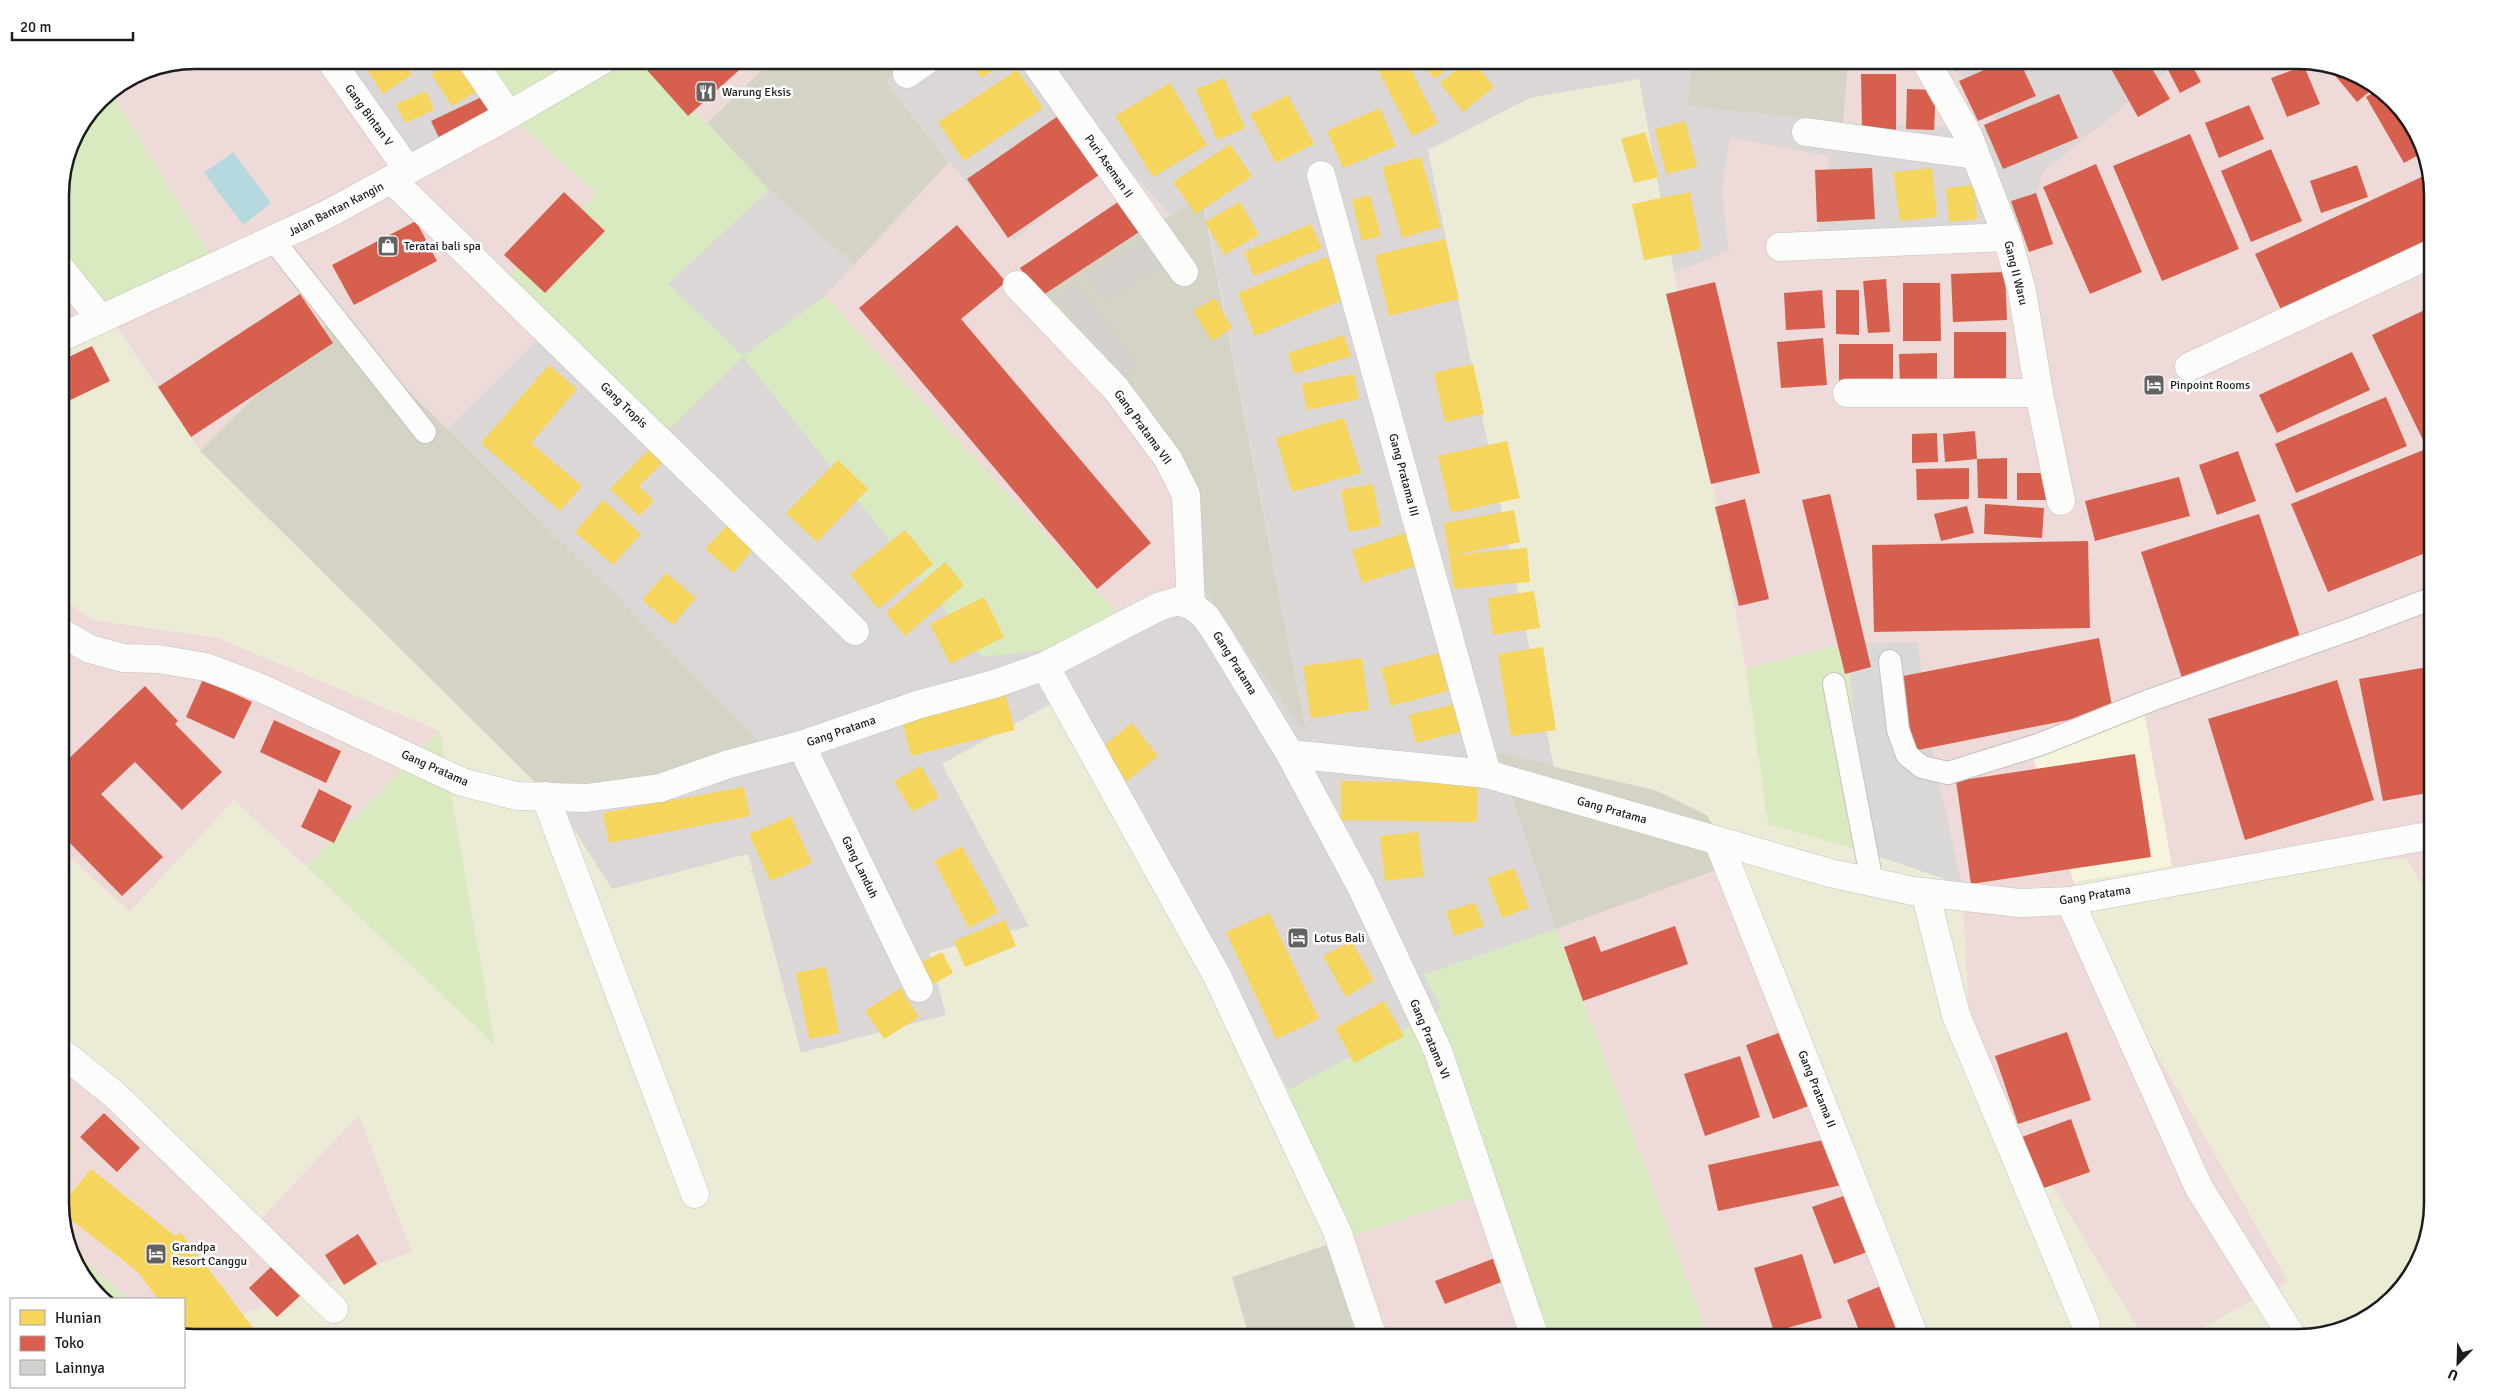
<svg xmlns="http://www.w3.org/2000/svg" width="2493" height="1398" viewBox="0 0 2493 1398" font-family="Signika,sans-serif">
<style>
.residential{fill:#dad7d6}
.commercial{fill:#eedad8}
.education{fill:#f6f4dd}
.religious{fill:#d9d8d6}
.construction{fill:#d4d3c5}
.farmland{fill:#ecebd6}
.grass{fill:#d9eac0}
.water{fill:#b6d9e0}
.homes{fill:#f6d55c}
.shops{fill:#d6604d}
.building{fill:#d3d0cd}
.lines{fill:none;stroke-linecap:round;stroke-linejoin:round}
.service-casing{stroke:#c3c2c0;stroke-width:24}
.minor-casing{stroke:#c3c2c0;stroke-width:29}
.path{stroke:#ead8d6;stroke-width:3;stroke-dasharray:2.5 2.5;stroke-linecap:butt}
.service{stroke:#fcfcfb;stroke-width:22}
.minor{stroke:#fcfcfb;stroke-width:28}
.labels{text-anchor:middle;stroke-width:5;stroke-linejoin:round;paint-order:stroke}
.poi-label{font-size:12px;fill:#1c1c1c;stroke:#fff;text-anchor:start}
.street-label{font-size:12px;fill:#1c1c1c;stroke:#fff}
.rim{fill:none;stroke:#1c1c1c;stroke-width:2.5}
</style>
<rect width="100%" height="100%" fill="#ebe8e4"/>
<g class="residential">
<polygon points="344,60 469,60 501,108 410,158"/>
<polygon points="910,60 1692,60 1689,106 1843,123 2002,128 1953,67 1847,62 1848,60 2180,60 2028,235 1815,241 1722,189 1729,251 1674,273 1639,79 1428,150 1554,767 1497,752 1556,929 1424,975 1442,1009 1288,1090 1216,953 942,764 1030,926 930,953 946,1015 801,1053 748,854 612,890 559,806 761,745 603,582 448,429 552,326 667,284 769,190 854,265 825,296 744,356 1118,614 1197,580 1307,735 1203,200 1171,216 1116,156 1013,241 886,83"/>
</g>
<g class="commercial">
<polygon points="195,60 344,60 410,158 501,108 598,194 507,277 552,326 448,429 334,317 200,451 108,313 60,342 60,246 107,313 221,273 114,98 159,67"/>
<polygon points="638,60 772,60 707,123"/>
<polygon points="2180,60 2298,60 2365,78 2410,120 2433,186 2433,905 2407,859 2172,866 2142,700 2029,745 2074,882 2150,1042 2288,1281 2184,1338 2144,1338 2058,1195 1972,1069 1918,642 1847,643 1746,669 1674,273 1729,251 1722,189 1730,138 1830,156 1816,241 2028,235 2042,173"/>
<polygon points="1847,62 1953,67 2003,128 1843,123"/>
<polygon points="1117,155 1171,216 1035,287 1187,498 1197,580 1118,614 825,296 949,162 1013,241"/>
<polygon points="60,598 94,620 218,638 440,731 306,866 234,800 129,912 60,848"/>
<polygon points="1735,863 1912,1338 1709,1338 1556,929"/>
<polygon points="60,1039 358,1114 412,1252 184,1335 184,1299 129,1299 73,1250 60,1212 60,1161 73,1146 60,1135"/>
<polygon points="1501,1187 1538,1338 1378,1338 1343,1239"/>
</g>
<polygon class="education" points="2142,700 2172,866 2074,882 2029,744"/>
<polygon class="religious" points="1918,642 1933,755 1962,885 1865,852 1847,643"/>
<g class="construction">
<polygon points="772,60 907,60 886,83 949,162 854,265 769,190 707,123"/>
<polygon points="1692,60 1848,60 1843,123 1688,106"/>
<polygon points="1202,199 1307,736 1197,580 1187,498 1035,287"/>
<polygon points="334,317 603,582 762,745 559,806 200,451"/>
<polygon points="1497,752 1655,790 1682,802 1707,815 1735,863 1556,929"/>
<polygon points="1343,1239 1378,1338 1249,1338 1232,1277"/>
</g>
<g class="farmland">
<polygon points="1639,79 1746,669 1768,824 1865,852 1962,885 1972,1069 2058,1195 2144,1338 1912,1338 1735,863 1707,815 1655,790 1554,767 1428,150 1530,98"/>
<polygon points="107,313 200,451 559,806 612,889 748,854 801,1053 946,1015 930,953 1029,926 942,764 1070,693 1216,953 1288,1090 1343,1239 1232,1277 1249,1338 195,1338 186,1336 412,1252 359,1115 259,1221 60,1039 60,848 130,912 234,800 494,1044 440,731 218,638 94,620 60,598 60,342"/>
<polygon points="2407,859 2433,905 2433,1203 2415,1270 2366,1320 2298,1338 2184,1338 2288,1281 2150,1042 2074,882 2172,866"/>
</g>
<g class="grass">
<polygon points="469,60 638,60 707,123 769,190 668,284 743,356 825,296 1118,614 1045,650 983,657 743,357 668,431 506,277 597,194 501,108"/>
<polygon points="159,67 115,98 221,273 107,313 60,246 60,186 70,143 100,99 143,70"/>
<polygon points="1847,643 1865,852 1768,824 1746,669"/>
<polygon points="440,731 495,1045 306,866"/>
<polygon points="1556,929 1709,1338 1538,1338 1501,1188 1343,1239 1288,1090 1442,1009 1424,975"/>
<polygon points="60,1135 74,1146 60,1161"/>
<polygon points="73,1250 129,1299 105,1299 83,1278"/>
</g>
<polygon class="water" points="233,152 271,203 243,225 204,173"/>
<g class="homes">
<polygon points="361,60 403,60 412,74 383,94"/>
<polygon points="455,60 457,60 477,91 452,106 431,74"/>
<polygon points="969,60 1008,60 982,78"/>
<polygon points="1373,60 1406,60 1438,123 1412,136"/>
<polygon points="1418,60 1457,60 1435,79"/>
<polygon points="1468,60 1472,60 1494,87 1463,112 1440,83"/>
<polygon points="1017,70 1043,108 964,161 938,122"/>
<polygon points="1224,78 1245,128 1217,140 1196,89"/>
<polygon points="1170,83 1207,145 1153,177 1115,116"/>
<polygon points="426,91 434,110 405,123 396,104"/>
<polygon points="1288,95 1314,144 1276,163 1250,114"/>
<polygon points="1380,108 1396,146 1343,168 1327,131"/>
<polygon points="1685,121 1697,167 1666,174 1655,129"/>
<polygon points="1645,132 1659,177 1634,183 1621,139"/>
<polygon points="1230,144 1252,176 1196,214 1173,182"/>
<polygon points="1421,157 1441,227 1402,238 1382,167"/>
<polygon points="1932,168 1937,217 1900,221 1893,172"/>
<polygon points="1974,185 1977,219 1949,222 1946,188"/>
<polygon points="1690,192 1701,249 1644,260 1632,204"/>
<polygon points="1370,195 1381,236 1362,241 1352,200"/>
<polygon points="1240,202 1259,235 1224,255 1205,222"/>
<polygon points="1311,224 1322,248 1254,276 1244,252"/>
<polygon points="1445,239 1459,299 1389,316 1375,255"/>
<polygon points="1327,257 1345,299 1255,336 1238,293"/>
<polygon points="1215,298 1232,328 1212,341 1193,311"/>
<polygon points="1344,335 1351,356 1294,374 1288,353"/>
<polygon points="1473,364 1484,414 1445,422 1434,373"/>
<polygon points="549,365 577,389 531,443 582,486 560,511 481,443"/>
<polygon points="1354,374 1359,399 1307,410 1302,384"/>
<polygon points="1344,418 1361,473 1292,492 1276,438"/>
<polygon points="1507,441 1520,498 1451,513 1438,456"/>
<polygon points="656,442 670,455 639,486 654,501 639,516 610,489"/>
<polygon points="838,460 868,489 817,542 786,513"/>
<polygon points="1373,484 1381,526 1349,532 1341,490"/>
<polygon points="603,500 641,534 613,565 575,532"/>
<polygon points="1514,510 1520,542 1453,555 1527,548 1530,582 1454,589 1444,523"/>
<polygon points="730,522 756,546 733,573 705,549"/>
<polygon points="905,530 933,564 878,609 850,574"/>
<polygon points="1405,533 1416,566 1362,583 1352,550"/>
<polygon points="945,562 964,585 905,636 886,613"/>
<polygon points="666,573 696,598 673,625 642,600"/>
<polygon points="1534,591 1540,628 1493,635 1488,598"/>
<polygon points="984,597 1004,637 950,664 930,624"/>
<polygon points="1543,647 1556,730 1511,736 1498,654"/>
<polygon points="1439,653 1448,691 1391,706 1381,668"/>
<polygon points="1362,658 1369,710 1311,718 1303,666"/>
<polygon points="1004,689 1015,730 911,756 901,716"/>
<polygon points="1456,704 1463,731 1416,743 1409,715"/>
<polygon points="1132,723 1158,756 1127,781 1101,748"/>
<polygon points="921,766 939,797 912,812 894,781"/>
<polygon points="1341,781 1478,783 1477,822 1341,820"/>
<polygon points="744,787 750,816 609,843 603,813"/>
<polygon points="791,816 812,863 770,881 749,834"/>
<polygon points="1418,832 1424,876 1385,881 1380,836"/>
<polygon points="962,846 998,912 969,928 934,861"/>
<polygon points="1514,868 1529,908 1502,918 1487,878"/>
<polygon points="1475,903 1484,926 1454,936 1446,911"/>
<polygon points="1269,913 1319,1019 1276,1039 1226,932"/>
<polygon points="1005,920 1016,946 965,967 954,941"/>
<polygon points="1351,941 1374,980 1346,997 1323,956"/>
<polygon points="942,952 953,973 930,986 918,964"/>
<polygon points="826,967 839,1033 809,1039 796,973"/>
<polygon points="900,988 919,1017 884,1039 865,1011"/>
<polygon points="1384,1001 1404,1036 1354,1063 1335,1028"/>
<polygon points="91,1169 175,1236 181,1233 257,1333 251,1338 195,1338 186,1336 184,1332 184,1299 158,1299 138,1272 60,1211 60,1207"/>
</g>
<g class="shops">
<polygon points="658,60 743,60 746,64 688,116 647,70"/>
<polygon points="1949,60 1972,60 1956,71"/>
<polygon points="2007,60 2019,60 2036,96 1978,121 1959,81"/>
<polygon points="2123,60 2147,60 2170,99 2138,117 2110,67"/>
<polygon points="2163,60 2189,60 2201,82 2180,93"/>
<polygon points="2304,66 2320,104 2287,117 2271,78"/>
<polygon points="2329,68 2365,78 2375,87 2357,102"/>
<polygon points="1861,74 1896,74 1896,130 1862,130"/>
<polygon points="1907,89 1936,90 1934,130 1906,129"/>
<polygon points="2378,90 2410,120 2422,153 2404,163 2366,97"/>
<polygon points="490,93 500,114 441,142 431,121"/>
<polygon points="2059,94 2078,138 2003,169 1984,125"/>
<polygon points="2249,105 2264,139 2219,158 2205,123"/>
<polygon points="1061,114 1102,173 1008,238 967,179"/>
<polygon points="2190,134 2239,249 2162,281 2113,166"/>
<polygon points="2271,149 2302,221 2251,242 2221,171"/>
<polygon points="2096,164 2142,272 2090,294 2043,187"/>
<polygon points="2357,165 2368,197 2321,213 2310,181"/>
<polygon points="1872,168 1875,219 1817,222 1815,170"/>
<polygon points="2428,174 2433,186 2433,242 2282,312 2255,254"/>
<polygon points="564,192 605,231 545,293 504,255"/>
<polygon points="2036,193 2053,244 2029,252 2011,201"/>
<polygon points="1118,202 1139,232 1040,297 1020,268"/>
<polygon points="416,221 437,261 354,305 332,265"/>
<polygon points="957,225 1006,282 961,319 1151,543 1097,589 859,308"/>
<polygon points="2005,272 2007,320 1953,322 1951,274"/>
<polygon points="1886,279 1890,332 1868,333 1863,281"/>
<polygon points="60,281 71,299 60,306"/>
<polygon points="1715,282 1760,473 1711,484 1666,294"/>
<polygon points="1903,283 1940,283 1941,341 1903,341"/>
<polygon points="1822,290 1825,328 1786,330 1784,293"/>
<polygon points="1836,290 1859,290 1859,335 1836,334"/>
<polygon points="300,294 333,343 191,437 158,387"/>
<polygon points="2433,306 2433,435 2423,440 2372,335"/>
<rect x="1954" y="332" width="52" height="46"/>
<polygon points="1823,338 1827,385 1781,388 1777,342"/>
<polygon points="1839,344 1893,344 1893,382 1839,381"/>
<polygon points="92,346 110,381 60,405 60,361"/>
<polygon points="2352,352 2370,390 2277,433 2259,395"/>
<polygon points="1937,353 1937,384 1900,384 1899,354"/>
<polygon points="2386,397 2407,446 2296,493 2275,444"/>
<polygon points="1975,431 1977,459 1945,462 1943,434"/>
<polygon points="1937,433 1938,462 1912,463 1912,434"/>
<polygon points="2433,446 2433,550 2328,592 2291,504"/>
<polygon points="2238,451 2256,501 2217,515 2199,465"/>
<polygon points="2007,458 2007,499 1978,498 1977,459"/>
<polygon points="1969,468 1969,499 1917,500 1916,469"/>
<polygon points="2017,473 2050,473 2051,500 2017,500"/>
<polygon points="2179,477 2190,516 2095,541 2085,501"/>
<polygon points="1830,494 1871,667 1845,674 1802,500"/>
<polygon points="1745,499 1769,599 1739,606 1715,507"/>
<polygon points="1985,504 2044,508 2042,538 1984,534"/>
<polygon points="1967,506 1974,533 1941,541 1934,514"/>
<polygon points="2259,514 2301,640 2182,678 2141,552"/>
<polygon points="2088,541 2090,628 1874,632 1872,545"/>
<polygon points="2099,638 2113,711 1913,751 1898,677"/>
<polygon points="2433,666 2433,792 2383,801 2359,679"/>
<polygon points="203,679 252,702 234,739 186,717"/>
<polygon points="2337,680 2374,800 2245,840 2208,719"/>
<polygon points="145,686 178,721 175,724 222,772 182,810 135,762 101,794 163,857 122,896 60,833 60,767"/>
<polygon points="274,720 341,751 326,783 260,752"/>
<polygon points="2135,754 2151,857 1971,884 1956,781"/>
<polygon points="319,789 352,806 334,843 301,827"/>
<polygon points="1675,926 1688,964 1583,1001 1564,947 1595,936 1601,952"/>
<polygon points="1787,1030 1814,1104 1773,1119 1746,1045"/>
<polygon points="2067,1032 2091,1100 2018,1124 1995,1056"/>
<polygon points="1740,1056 1760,1117 1705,1136 1684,1074"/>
<polygon points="104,1113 140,1148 117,1172 80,1137"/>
<polygon points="2071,1119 2090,1172 2041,1189 2022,1137"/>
<polygon points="1832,1138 1842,1185 1718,1211 1708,1165"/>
<polygon points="1852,1193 1873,1250 1834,1264 1812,1207"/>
<polygon points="358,1234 377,1264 344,1285 325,1255"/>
<polygon points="1802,1254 1822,1318 1774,1332 1754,1268"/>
<polygon points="1495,1258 1504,1281 1445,1304 1435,1281"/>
<polygon points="272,1266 301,1295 277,1317 249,1288"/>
<polygon points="1888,1283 1904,1324 1869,1338 1862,1338 1847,1300"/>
</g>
<g class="building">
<polygon points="1147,242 1161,268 1104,300 1089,273"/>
<polygon points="1076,284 1137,365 1119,379 1057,298"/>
</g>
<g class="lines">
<g class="service-casing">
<g id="service">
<polyline points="274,241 425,432"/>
<polyline points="1890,661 1898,730 1907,755 1922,767 1948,773 2041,744 2151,700 2354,628 2433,598"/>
<polyline points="1834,684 1872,882"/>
</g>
</g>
<g class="minor-casing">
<g id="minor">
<polyline points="330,60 408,170"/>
<polyline points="471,60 509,115"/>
<polyline points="1034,60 1184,272"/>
<polyline points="1925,60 1968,135 2007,237 2022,291 2039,393 2061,501"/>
<polyline points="907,74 927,60"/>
<polyline points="1806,132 1975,155"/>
<polyline points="1321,175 1487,774"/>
<polyline points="392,180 855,631"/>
<polyline points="1780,247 2007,237"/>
<polyline points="60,268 100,318"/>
<polyline points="1017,285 1116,389 1168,459 1186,495 1191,605"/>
<polyline points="60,338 326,215 509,115 603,60"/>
<polyline points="2189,367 2433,253"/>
<polyline points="1847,393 2039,393"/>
<polyline points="60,632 90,649 123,658 158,659 206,667 261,688 462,782 517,796 586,798 660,788 729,764 801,745 917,705 994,684 1045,666 1158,607 1178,601 1191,605 1205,616 1216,632 1290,754 1361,886 1438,1051 1535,1338"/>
<polyline points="1045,666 1217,976 1337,1231 1373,1338"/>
<polyline points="801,745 919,988"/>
<polyline points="1290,754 1487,774 1830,873 1913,891 2019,903 2070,901 2433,835"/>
<polyline points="545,796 695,1194"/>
<polyline points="1718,841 1915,1338"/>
<polyline points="1925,892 1956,1015 2086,1325"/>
<polyline points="2070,901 2199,1188 2293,1338"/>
<polyline points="60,1051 115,1095 334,1309"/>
</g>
</g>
<polyline class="path" points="877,658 893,676"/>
<use href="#service" class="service"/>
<use href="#minor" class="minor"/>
</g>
<defs>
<g id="restaurant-square" transform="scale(1.125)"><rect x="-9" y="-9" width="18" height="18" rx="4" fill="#646362" stroke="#fff"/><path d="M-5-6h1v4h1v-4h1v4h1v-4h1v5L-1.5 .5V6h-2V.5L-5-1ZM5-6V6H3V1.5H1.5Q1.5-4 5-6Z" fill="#fff"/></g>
<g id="shop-square" transform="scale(1.125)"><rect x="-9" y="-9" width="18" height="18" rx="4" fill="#646362" stroke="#fff"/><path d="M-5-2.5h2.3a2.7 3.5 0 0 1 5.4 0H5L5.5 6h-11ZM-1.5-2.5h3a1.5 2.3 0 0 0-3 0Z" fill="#fff"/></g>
<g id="hotel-square" transform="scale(1.125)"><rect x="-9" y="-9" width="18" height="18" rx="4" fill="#646362" stroke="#fff"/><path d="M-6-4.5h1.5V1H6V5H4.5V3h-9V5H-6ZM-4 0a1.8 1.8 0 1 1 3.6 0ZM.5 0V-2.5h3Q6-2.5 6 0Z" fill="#fff"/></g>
</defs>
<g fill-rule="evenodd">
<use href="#restaurant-square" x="706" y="92"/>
<use href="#shop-square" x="388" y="246"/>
<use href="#hotel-square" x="2154" y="385"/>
<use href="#hotel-square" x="1298" y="938"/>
<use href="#hotel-square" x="156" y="1254"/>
</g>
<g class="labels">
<g class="poi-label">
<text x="722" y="96">Warung Eksis</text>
<text x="404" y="250">Teratai bali spa</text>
<text x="2170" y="389">Pinpoint Rooms</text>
<text x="1314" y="942">Lotus Bali</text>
<text x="172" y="1251">Grandpa<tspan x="172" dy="14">Resort Canggu</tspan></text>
</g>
<g class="street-label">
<text transform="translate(369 115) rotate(54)" y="4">Gang Bintan V</text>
<text transform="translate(1109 166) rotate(55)" y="4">Puri Aseman II</text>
<text transform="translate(336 209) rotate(-27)" y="4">Jalan Bantan Kangin</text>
<text transform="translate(2016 273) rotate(76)" y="4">Gang II Waru</text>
<text transform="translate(624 405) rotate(44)" y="4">Gang Tropis</text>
<text transform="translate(1143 427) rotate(54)" y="4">Gang Pratama VII</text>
<text transform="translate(1404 475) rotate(75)" y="4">Gang Pratama III</text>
<text transform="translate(1235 663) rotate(58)" y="4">Gang Pratama</text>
<text transform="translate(841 731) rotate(-19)" y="4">Gang Pratama</text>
<text transform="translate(435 768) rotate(24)" y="4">Gang Pratama</text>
<text transform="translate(1612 810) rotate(16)" y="4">Gang Pratama</text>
<text transform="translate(860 867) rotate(64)" y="4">Gang Landuh</text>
<text transform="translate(2095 895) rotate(-9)" y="4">Gang Pratama</text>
<text transform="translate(1430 1039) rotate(67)" y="4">Gang Pratama VI</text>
<text transform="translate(1817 1089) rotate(68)" y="4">Gang Pratama II</text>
</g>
</g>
<path d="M0 0H2493V1398H0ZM195 69H2298A126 126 0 0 1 2424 195V1203A126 126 0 0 1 2298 1329H195A126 126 0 0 1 69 1203V195A126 126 0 0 1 195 69Z" fill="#fff" fill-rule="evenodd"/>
<path class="rim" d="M195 69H2298A126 126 0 0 1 2424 195V1203A126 126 0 0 1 2298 1329H195A126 126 0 0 1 69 1203V195A126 126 0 0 1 195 69Z"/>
<rect x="10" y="1298" width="175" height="90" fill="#ffffff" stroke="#a4a4a4"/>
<rect x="20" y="1310" width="25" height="15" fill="#f6d55c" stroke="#a4a4a4"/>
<text x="55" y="1323" font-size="15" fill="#1c1c1c">Hunian</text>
<rect x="20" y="1336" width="25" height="15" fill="#d6604d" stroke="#a4a4a4"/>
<text x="55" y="1348" font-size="15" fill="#1c1c1c">Toko</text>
<rect x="20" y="1360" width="25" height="15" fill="#d3d0cd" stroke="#a4a4a4"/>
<text x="55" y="1373" font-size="15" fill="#1c1c1c">Lainnya</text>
<g transform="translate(2458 1363) rotate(203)" stroke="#ffffff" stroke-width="4" paint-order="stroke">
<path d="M0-4L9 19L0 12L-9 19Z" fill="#1c1c1c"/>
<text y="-8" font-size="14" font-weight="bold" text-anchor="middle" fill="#1c1c1c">U</text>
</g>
<path d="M12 32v8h121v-8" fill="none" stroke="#1c1c1c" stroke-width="2.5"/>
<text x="20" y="32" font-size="15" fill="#1c1c1c" stroke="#ffffff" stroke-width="4" paint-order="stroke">20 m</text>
</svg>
